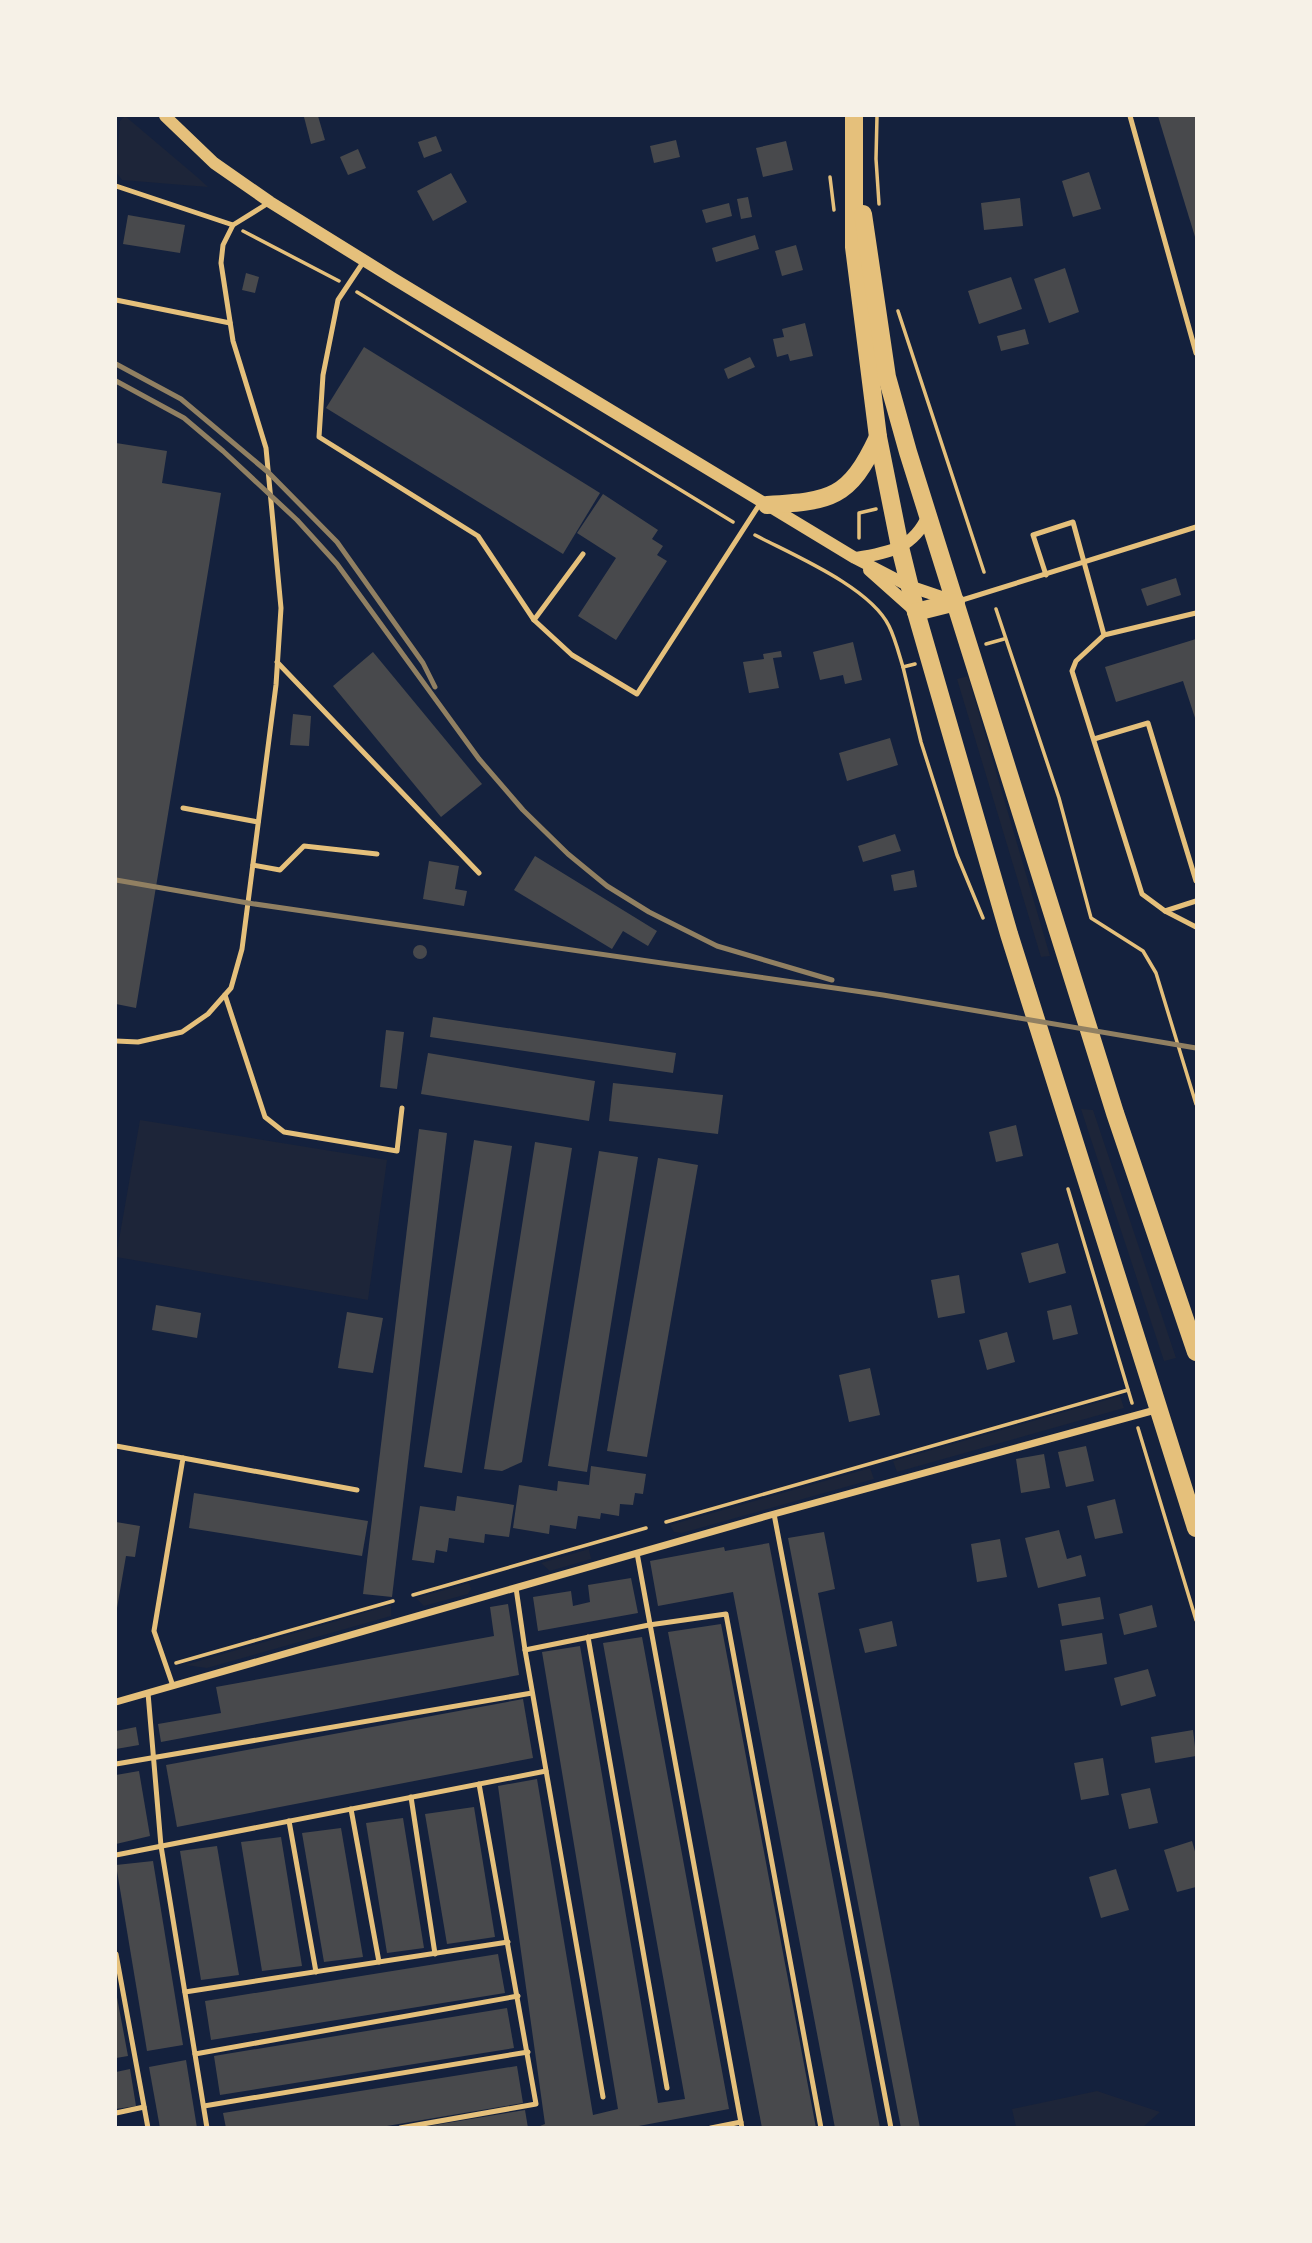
<svg xmlns="http://www.w3.org/2000/svg" width="1312" height="2243" viewBox="0 0 1312 2243" font-family="'Source Serif 4',serif">
<style>
.green{fill:#1d2539}
.building{fill:#48494c}
.lines{fill:none;stroke-linecap:round;stroke-linejoin:round}
.path{stroke:#e5c07b;stroke-width:3.5}
.service{stroke:#e5c07b;stroke-width:5}
.minor{stroke:#e5c07b;stroke-width:7}
.tertiary{stroke:#e5c07b;stroke-width:12}
.primary{stroke:#e5c07b;stroke-width:18}
.rail{stroke:#918062;stroke-width:5}
</style>
<rect width="100%" height="100%" fill="#14213d"/>
<g class="green">
<polygon points="125,116 197,177 208,187 122,180 116,172 120,121"/>
<polygon points="968,676 1050,956 1041,957 957,679"/>
<polygon points="1081,1109 1093,1110 1176,1358 1164,1361"/>
<polygon points="140,1120 387,1160 368,1300 116,1257"/>
<polygon points="1120,1396 1124,1408 897,1472 893,1461"/>
<polygon points="870,1468 874,1479 682,1533 674,1532 670,1525"/>
<polygon points="589,1549 591,1559 550,1571 541,1563"/>
<polygon points="469,1583 471,1589 468,1594 424,1606 416,1598"/>
<polygon points="391,1605 391,1616 207,1668 185,1665"/>
<polygon points="1097,2091 1160,2112 1143,2127 1016,2127 1012,2109"/>
</g>
<g class="building">
<polygon points="308,116 318,116 325,140 311,144 304,117"/>
<polygon points="1158,116 1196,116 1196,240"/>
<polygon points="436,136 442,151 424,158 418,142"/>
<polygon points="676,140 680,157 654,163 650,146"/>
<polygon points="786,141 793,170 763,177 756,148"/>
<polygon points="358,149 366,168 348,175 340,157"/>
<polygon points="1089,172 1101,209 1073,217 1062,181"/>
<polygon points="451,173 467,202 433,221 417,191"/>
<polygon points="748,197 752,217 741,219 737,199"/>
<polygon points="1020,198 1023,226 984,230 981,203"/>
<polygon points="729,203 732,216 706,223 702,210"/>
<polygon points="128,215 185,225 180,253 123,244"/>
<polygon points="755,235 759,249 716,262 712,248"/>
<polygon points="796,245 803,270 782,276 775,251"/>
<polygon points="1065,268 1079,312 1049,323 1034,279"/>
<polygon points="246,273 259,277 255,293 242,290"/>
<polygon points="1011,277 1022,309 979,324 968,291"/>
<polygon points="805,323 813,356 790,361 788,354 777,357 773,339 784,337 782,329"/>
<polygon points="1025,329 1029,344 1001,351 997,336"/>
<polygon points="364,347 600,493 563,554 326,408"/>
<polygon points="750,357 755,367 728,379 724,369"/>
<polygon points="116,443 167,451 162,483 221,493 136,1008 116,1004"/>
<polygon points="603,494 658,530 652,539 663,546 657,555 667,561 616,640 578,616 616,558 577,533"/>
<polygon points="1176,578 1181,595 1147,606 1141,589"/>
<polygon points="1196,639 1196,721 1183,681 1116,702 1105,667"/>
<polygon points="853,642 862,680 845,684 843,675 820,680 813,652"/>
<polygon points="781,651 782,657 773,658 779,688 749,693 743,662 764,659 763,654"/>
<polygon points="373,652 482,784 441,817 333,686"/>
<polygon points="293,714 311,716 309,746 290,745"/>
<polygon points="890,738 898,765 847,781 839,753"/>
<polygon points="895,834 901,851 863,862 858,846"/>
<polygon points="535,856 657,931 648,946 623,931 612,949 514,890"/>
<polygon points="429,861 459,866 455,889 467,891 464,906 423,899"/>
<polygon points="914,870 917,887 894,891 891,875"/>
<circle cx="420" cy="952" r="7"/>
<polygon points="433,1017 676,1053 673,1073 430,1037"/>
<polygon points="386,1030 404,1032 397,1089 380,1087"/>
<polygon points="428,1053 595,1081 589,1121 421,1094"/>
<polygon points="613,1083 723,1095 718,1134 609,1121"/>
<polygon points="1016,1125 1023,1156 996,1162 989,1132"/>
<polygon points="419,1129 447,1133 392,1597 363,1594"/>
<polygon points="474,1140 512,1146 462,1473 424,1467"/>
<polygon points="535,1142 572,1148 522,1462 502,1471 484,1469"/>
<polygon points="599,1151 638,1157 587,1472 548,1466"/>
<polygon points="658,1158 698,1165 647,1457 607,1451"/>
<polygon points="1058,1243 1066,1273 1029,1283 1021,1253"/>
<polygon points="959,1275 965,1313 938,1318 931,1280"/>
<polygon points="156,1305 201,1313 197,1338 152,1330"/>
<polygon points="1071,1305 1078,1334 1053,1340 1047,1311"/>
<polygon points="347,1312 383,1318 373,1373 338,1368"/>
<polygon points="1007,1332 1015,1362 987,1370 979,1340"/>
<polygon points="870,1368 880,1415 849,1422 839,1375"/>
<polygon points="1086,1446 1094,1481 1066,1487 1058,1452"/>
<polygon points="1044,1454 1050,1488 1021,1493 1016,1459"/>
<polygon points="591,1466 646,1474 643,1494 635,1493 633,1505 620,1504 619,1516 601,1513 600,1519 578,1516 576,1529 550,1525 549,1534 513,1528 519,1485 557,1491 558,1481 589,1485"/>
<polygon points="194,1493 368,1521 362,1556 189,1528"/>
<polygon points="457,1496 514,1505 509,1537 485,1534 484,1543 449,1538 447,1552 436,1550 434,1563 412,1560 420,1506 455,1511"/>
<polygon points="1115,1499 1123,1533 1095,1539 1087,1506"/>
<polygon points="116,1522 140,1526 135,1557 126,1556 117,1608"/>
<polygon points="1059,1530 1067,1559 1081,1555 1086,1576 1038,1588 1025,1538"/>
<polygon points="824,1532 835,1589 818,1593 920,2128 901,2128 788,1538"/>
<polygon points="1000,1539 1007,1577 977,1582 971,1544"/>
<polygon points="769,1543 880,2128 835,2128 733,1592 658,1606 650,1561 724,1547 725,1551"/>
<polygon points="631,1578 638,1613 538,1631 533,1597 571,1591 573,1606 590,1602 588,1585"/>
<polygon points="1100,1597 1104,1619 1062,1626 1058,1604"/>
<polygon points="508,1604 519,1675 161,1742 158,1724 221,1713 216,1687 494,1636 490,1607"/>
<polygon points="1152,1605 1157,1627 1124,1635 1119,1614"/>
<polygon points="892,1621 897,1646 865,1653 859,1629"/>
<polygon points="721,1624 816,2128 762,2128 668,1632"/>
<polygon points="1102,1633 1107,1664 1065,1671 1060,1640"/>
<polygon points="642,1637 729,2109 628,2128 535,2128 545,2124 498,1786 537,1779 593,2115 618,2109 542,1652 580,1646 658,2103 685,2099 603,1643"/>
<polygon points="1148,1669 1156,1696 1121,1706 1114,1678"/>
<polygon points="523,1699 533,1758 177,1827 166,1765"/>
<polygon points="136,1727 139,1745 116,1749 116,1731"/>
<polygon points="1193,1730 1196,1756 1155,1763 1151,1737"/>
<polygon points="1103,1758 1109,1795 1081,1800 1074,1763"/>
<polygon points="139,1771 150,1836 116,1844 116,1775"/>
<polygon points="1150,1788 1158,1823 1129,1829 1121,1794"/>
<polygon points="474,1807 495,1937 447,1944 425,1814"/>
<polygon points="403,1818 424,1948 387,1953 366,1823"/>
<polygon points="341,1828 363,1957 324,1962 302,1833"/>
<polygon points="281,1837 302,1966 262,1971 241,1842"/>
<polygon points="1192,1841 1196,1855 1196,1887 1177,1892 1164,1850"/>
<polygon points="217,1846 239,1975 201,1980 180,1851"/>
<polygon points="153,1861 183,2045 147,2051 116,1865"/>
<polygon points="1116,1869 1129,1910 1101,1918 1089,1877"/>
<polygon points="498,1954 505,1993 211,2040 205,2001"/>
<polygon points="116,1992 128,2056 116,2058"/>
<polygon points="507,2008 514,2048 220,2095 214,2056"/>
<polygon points="186,2060 197,2128 160,2128 149,2067"/>
<polygon points="517,2066 523,2103 375,2128 226,2128 223,2113"/>
<polygon points="130,2069 136,2106 116,2109 116,2072"/>
<polygon points="525,2110 528,2128 429,2128 429,2126"/>
</g>
<g class="lines">
<g class="path">
<polyline points="877,116 876,159 879,204"/>
<polyline points="830,177 834,210"/>
<polyline points="243,231 339,281"/>
<polyline points="357,292 733,522"/>
<polyline points="898,311 984,572"/>
<path d="M 755,535 C 793,555 870,587 889,626 C 895,638 899,654 903,667 L 915,664"/>
<polyline points="859,538 859,513 876,509"/>
<polyline points="996,609 1059,798 1091,918 1143,951 1156,973 1196,1104"/>
<polyline points="986,644 1004,639"/>
<polyline points="903,667 921,742 957,855 983,918"/>
<polyline points="1068,1189 1132,1403"/>
<polyline points="1138,1428 1196,1620"/>
<polyline points="666,1522 1128,1390"/>
<polyline points="413,1595 646,1528"/>
<polyline points="176,1663 393,1601"/>
</g>
<g class="service">
<polyline points="1130,116 1196,353"/>
<polyline points="116,186 233,225"/>
<polyline points="364,261 338,300 323,375 319,437 478,536 534,620 572,655 637,694 761,502"/>
<polyline points="116,300 230,323"/>
<polyline points="1046,575 1033,535 1073,522 1104,635 1076,661 1072,671 1142,894 1165,911 1196,901"/>
<polyline points="959,601 1196,527"/>
<polyline points="534,620 583,554"/>
<polyline points="1104,635 1196,613"/>
<polyline points="277,662 479,873"/>
<polyline points="1094,739 1148,723 1196,881"/>
<polyline points="183,808 258,822"/>
<polyline points="253,865 280,870 304,846 377,854"/>
<polyline points="1165,911 1196,927"/>
<polyline points="225,995 265,1117 284,1132 397,1151 402,1108"/>
<polyline points="116,1041 138,1042 182,1032 208,1014 231,988 242,949 276,685 281,608 266,448 233,341 221,263 223,245 233,225 270,202"/>
<polyline points="116,1446 183,1458 154,1631 173,1686"/>
<polyline points="183,1458 357,1490"/>
<polyline points="774,1514 891,2128"/>
<polyline points="637,1553 742,2128"/>
<polyline points="516,1588 525,1650 603,2097"/>
<polyline points="588,1637 667,2088"/>
<polyline points="525,1650 649,1625 726,1614 821,2128"/>
<polyline points="148,1693 161,1846 207,2128"/>
<polyline points="116,1764 532,1693"/>
<polyline points="411,1797 435,1954"/>
<polyline points="351,1809 379,1962"/>
<polyline points="289,1821 316,1972"/>
<polyline points="116,1855 546,1771"/>
<polyline points="116,1954 148,2128"/>
<polyline points="185,1992 508,1942"/>
<polyline points="195,2054 518,1996"/>
<polyline points="204,2106 528,2052"/>
<polyline points="116,2113 144,2107"/>
<polyline points="400,2128 536,2104 479,1784"/>
<polyline points="711,2128 741,2122"/>
</g>
<polyline class="minor" points="116,1702 774,1514 1159,1409"/>
<g class="tertiary">
<polyline points="165,116 214,163 270,202 394,279 855,558 909,586 956,602"/>
<path d="M 856,558 C 889,553 914,548 928,515"/>
<polyline points="869,570 915,611"/>
</g>
<g class="primary">
<polyline points="854,116 854,247 878,437 900,547 916,612 1009,934 1196,1528"/>
<polyline points="863,214 887,377 908,452 1115,1113 1196,1352"/>
<path d="M 767,505 C 831,501 849,499 878,437"/>
<polyline points="916,612 956,602"/>
</g>
<g class="rail">
<polyline points="116,364 181,399 269,473 337,542 423,663 435,687"/>
<polyline points="116,381 184,418 223,451 297,520 337,564 479,759 523,810 568,854 607,886 649,912 717,946 832,980"/>
<polyline points="116,880 248,903 883,995 1196,1048"/>
</g>
</g>
<rect width="1312" height="2243" fill="none" stroke="#f6f1e7" stroke-width="234"/>
</svg>
